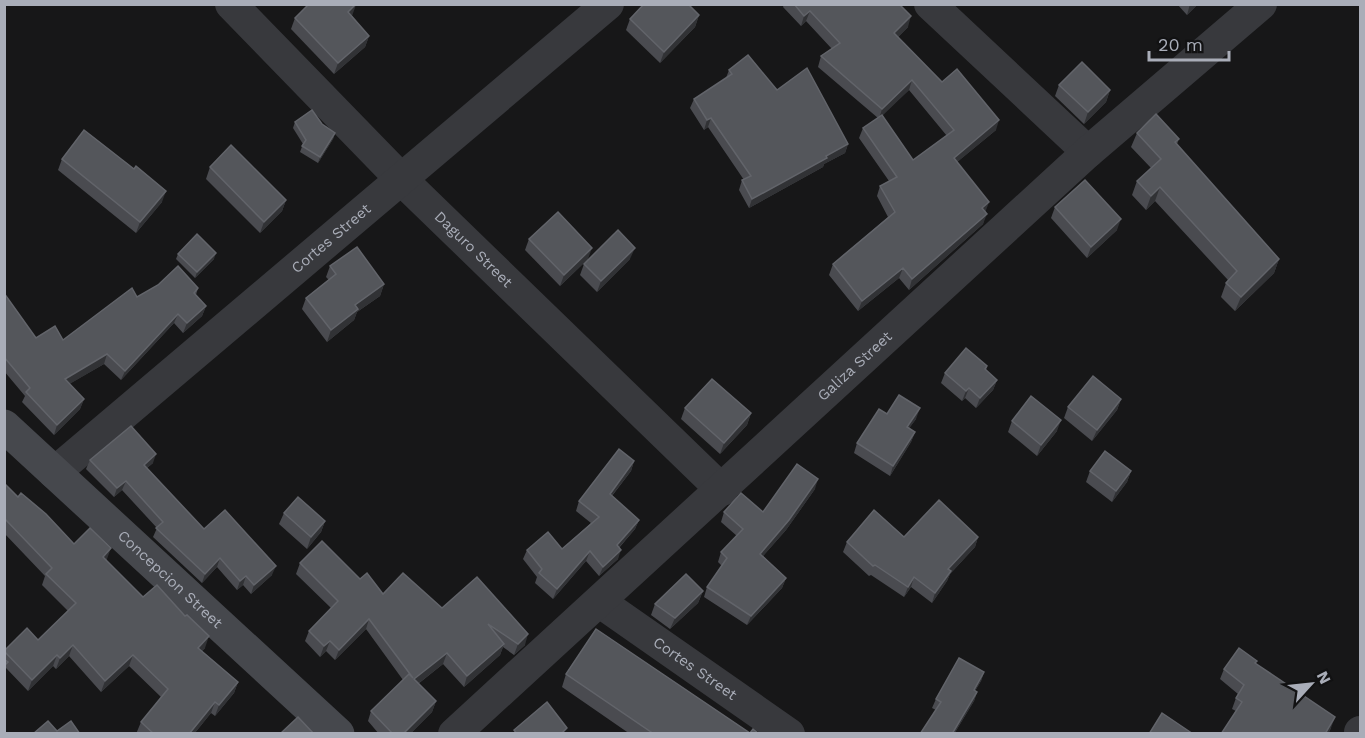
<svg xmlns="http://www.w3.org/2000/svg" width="1365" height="738" viewBox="0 0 1365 738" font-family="'Work Sans',sans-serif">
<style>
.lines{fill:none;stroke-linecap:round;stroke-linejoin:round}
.street{stroke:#38393d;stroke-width:32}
.secondary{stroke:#46484d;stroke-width:33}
.wall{fill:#4a4b50;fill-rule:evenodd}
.shaded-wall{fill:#313235}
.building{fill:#54565b;stroke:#62646a;stroke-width:1.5}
.labels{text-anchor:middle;stroke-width:6;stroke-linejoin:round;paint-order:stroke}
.street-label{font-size:15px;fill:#a9adb8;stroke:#121213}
</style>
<rect width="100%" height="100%" fill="#171718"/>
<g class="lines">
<g class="street">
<path id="s1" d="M 231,4 L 402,180 L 722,490"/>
<polyline points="930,4 1088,152"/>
<path id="s2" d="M 54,473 L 608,4"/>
<path id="s3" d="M 600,602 L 789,734"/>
<path id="s4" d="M 454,734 L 1088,152 L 1261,4"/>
<polyline points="1360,734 1360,732"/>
</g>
<path class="secondary" id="s5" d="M 4,426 L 338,734"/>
</g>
<g class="wall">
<path d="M 784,4 L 899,4 L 908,27 L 898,37 L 942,82 L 996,130 L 957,162 L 986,212 L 983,224 L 909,290 L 899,278 L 858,311 L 829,275 L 833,264 L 888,217 L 877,196 L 880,186 L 889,181 L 859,138 L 863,128 L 878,118 L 818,67 L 821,56 L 832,49 L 806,21 L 801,26 L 783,7 ZM 909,90 L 947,136 L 913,160 L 882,115 Z"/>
<polygon points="1177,4 1198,4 1187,15"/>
<polygon points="699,15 695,27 660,63 626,30 630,19"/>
<polygon points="352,16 369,36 365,47 334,74 291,29 295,18"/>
<polygon points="729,70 777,90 848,144 845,153 824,164 823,167 749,208 739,190 742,180 744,180 708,127 704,130 690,108 694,99 726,78"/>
<polygon points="1059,85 1110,90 1106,102 1084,124 1055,96"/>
<polygon points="295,122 322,124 335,133 333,139 318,163 300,152 303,144 293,128"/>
<polygon points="1137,133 1179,139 1177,144 1279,259 1274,273 1235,311 1221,297 1226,283 1228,280 1155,201 1146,210 1132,195 1137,181 1151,168 1131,147"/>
<polygon points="62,159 162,202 136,233 58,170"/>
<polygon points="210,167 286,200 282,211 260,233 206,179"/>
<polygon points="1055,207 1117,230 1087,258 1051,218"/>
<polygon points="529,239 588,259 560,286 525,250"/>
<polygon points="178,254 214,259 195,278 176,259"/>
<polygon points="630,259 597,292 580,275 584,264"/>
<polygon points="330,266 384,284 380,296 357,312 354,320 327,342 302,309 306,298 329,280 326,277"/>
<polygon points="198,288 196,295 206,306 202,316 183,333 174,323 121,380 104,364 69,384 84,399 80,409 54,435 22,402 25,396 4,371 4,293 36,338 63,340 137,297"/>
<polygon points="987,366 986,370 997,380 993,390 976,408 965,398 962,401 941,383 945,373"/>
<polygon points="1121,399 1117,410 1092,441 1064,418 1068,407"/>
<polygon points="685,408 751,413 747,425 720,454 681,419"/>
<polygon points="887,414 916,419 909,428 915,432 911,442 890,476 854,453 857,443"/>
<polygon points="1012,421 1057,431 1037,456 1008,432"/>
<polygon points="90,460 153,463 147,468 204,529 272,575 251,594 243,585 237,590 217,567 202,583 153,537 157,528 122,490 114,497 86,469"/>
<polygon points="634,461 631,471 612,496 639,520 635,529 619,548 618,559 599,576 586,561 553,599 535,583 537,577 523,559 527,550 562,549 591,523 576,511 579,501"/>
<polygon points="1090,471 1131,471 1127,482 1112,502 1086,482"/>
<polygon points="4,483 18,497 74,544 107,559 106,560 143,597 205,648 202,651 238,682 234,693 215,716 211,713 194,734 136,734 141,722 161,697 129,666 101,692 69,656 56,669 53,666 28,691 6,668 4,672 4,651 38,640 68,611 42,585 45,576 4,533"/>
<polygon points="815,489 786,530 763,556 786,578 782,588 747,625 704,597 707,587 722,566 718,562 721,552 737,536 721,522 724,512 763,512"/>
<polygon points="284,513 325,521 321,532 307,549 279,524"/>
<polygon points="904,537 978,537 975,547 950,574 947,581 932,603 911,587 904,597 871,575 869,576 843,552 847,542"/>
<polygon points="300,563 360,579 383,594 442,608 477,577 525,645 514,655 503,647 500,655 464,687 443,664 418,684 436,701 432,712 410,734 379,734 368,721 371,711 403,680 366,629 335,660 326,651 320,657 305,641 309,631 331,608 296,574"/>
<polygon points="703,591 698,603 670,629 651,615 655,604"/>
<polygon points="1256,664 1331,728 1328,734 1221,734 1236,711 1232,709 1236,698 1238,694 1220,679 1224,669"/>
<polygon points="984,672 981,681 975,691 977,692 974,701 954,734 920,734 936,710 932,708 936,699"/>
<polygon points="566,674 750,733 759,734 630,734 562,687"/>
</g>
<g class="shaded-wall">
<polygon points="1190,4 1198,4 1187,15"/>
<polygon points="356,5 352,16 344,24 348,12"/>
<polygon points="810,11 806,21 801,26 804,16"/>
<polygon points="699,15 695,27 660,63 664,52"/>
<polygon points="911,16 908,27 891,44 894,33"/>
<polygon points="369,36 365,47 334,74 338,63"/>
<polygon points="912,80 909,90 879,119 882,109"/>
<polygon points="1110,90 1106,102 1084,124 1088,112"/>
<polygon points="711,118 708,127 704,130 707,120"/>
<polygon points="999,120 996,130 950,168 954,158"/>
<polygon points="335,133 333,139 318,163 320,157"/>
<polygon points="848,144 845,153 824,164 823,167 749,208 752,199 826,156"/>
<polygon points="1160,187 1155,201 1146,210 1151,196"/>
<polygon points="166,191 162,202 136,233 140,222"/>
<polygon points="286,200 282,211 260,233 264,222"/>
<polygon points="989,202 985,213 982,208"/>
<polygon points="987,214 983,224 909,290 912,279"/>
<polygon points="1121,219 1117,230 1087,258 1091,247"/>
<polygon points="592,248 588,259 560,286 564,275"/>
<polygon points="635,248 630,259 597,292 601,281"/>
<polygon points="216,253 214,259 195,278 197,272"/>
<polygon points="1279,259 1274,273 1235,311 1241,297"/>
<polygon points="903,268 899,278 858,311 862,301"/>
<polygon points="384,284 380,296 357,312 354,320 327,342 331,330 355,305"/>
<polygon points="206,306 202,316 183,333 187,323"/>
<polygon points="178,314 174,323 121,380 125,371"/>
<polygon points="107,354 104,364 61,389 65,379"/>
<polygon points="997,380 993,390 976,408 980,398"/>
<polygon points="969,388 965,398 962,401 966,391"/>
<polygon points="84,399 80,409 54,435 57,425"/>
<polygon points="1121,399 1117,410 1092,441 1097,430"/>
<polygon points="920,408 916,419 903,437 907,427"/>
<polygon points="751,413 747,425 720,454 724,443"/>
<polygon points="1061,420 1057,431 1037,456 1041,445"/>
<polygon points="915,432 911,442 890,476 893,466"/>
<polygon points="156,454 153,463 141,473 144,465"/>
<polygon points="634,461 631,471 606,503 610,494"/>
<polygon points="1131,471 1127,482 1112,502 1116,491"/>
<polygon points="818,479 815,489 786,530 757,563 760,554"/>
<polygon points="126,481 122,490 114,497 117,488"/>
<polygon points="639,520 635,529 613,554 617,545"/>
<polygon points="325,521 321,532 307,549 311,537"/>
<polygon points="978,537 975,547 950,574 947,581 932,603 935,593 948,569"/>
<polygon points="111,548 107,559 99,568 103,557"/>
<polygon points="621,550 618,559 599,576 603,567"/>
<polygon points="590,551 586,561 553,599 557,589"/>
<polygon points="220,558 217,567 202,583 205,574"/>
<polygon points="276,566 272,575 251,594 254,585"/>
<polygon points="246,576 243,585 237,590 240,581"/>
<polygon points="914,577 911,587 904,597 908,587"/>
<polygon points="786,578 782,588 747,625 751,616"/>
<polygon points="703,591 698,603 670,629 675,618"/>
<polygon points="369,619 366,629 335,660 339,650"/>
<polygon points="528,634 525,645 514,655 518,644"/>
<polygon points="209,636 205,648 194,659 198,648"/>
<polygon points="330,641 326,651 320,657 324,646"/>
<polygon points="504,644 500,655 464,687 467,676"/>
<polygon points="73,645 69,656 56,669 60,658"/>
<polygon points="447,653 443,664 410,690 414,679"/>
<polygon points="57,655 53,666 28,691 32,680"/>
<polygon points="133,655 129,666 101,692 105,681"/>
<polygon points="984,672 981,681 970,699 974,690"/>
<polygon points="238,682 234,693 215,716 219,705"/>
<polygon points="977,692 974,701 954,734 952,734"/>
<polygon points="436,701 432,712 410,734 403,734"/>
<polygon points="215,702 211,713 194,734 189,734"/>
<polygon points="1335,717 1331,728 1328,734 1325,734"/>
</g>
<g class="building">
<polygon points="309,4 356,4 348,12 369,36 338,63 295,18"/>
<polygon points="644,4 688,4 699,15 664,52 630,19"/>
<polygon points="794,4 899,4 911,16 894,33 942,82 957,69 999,120 954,158 989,202 982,208 987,214 912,279 903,268 862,301 833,264 895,212 880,186 897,177 863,128 882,115 913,160 954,130 912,80 882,109 821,56 840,43 810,11 804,16"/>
<polygon points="748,55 777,90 807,68 848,144 826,156 827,158 752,199 742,180 751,176 711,118 707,120 694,99 732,74 729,70"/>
<polygon points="1082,62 1110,90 1088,112 1059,85"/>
<polygon points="312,110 322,124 335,133 320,157 302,146 306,140 295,122"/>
<polygon points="1156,114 1179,139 1175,142 1279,259 1241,297 1226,283 1237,271 1160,187 1151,196 1137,181 1161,159 1137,133"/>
<polygon points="84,130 134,169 136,166 166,191 140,222 62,159"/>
<polygon points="231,145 286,200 264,222 210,167"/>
<polygon points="1085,180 1121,219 1091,247 1055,207"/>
<polygon points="558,212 592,248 564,275 529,239"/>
<polygon points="618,230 635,248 601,281 584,264"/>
<polygon points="197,234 216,253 197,272 178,254"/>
<polygon points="357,247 384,284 355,305 358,309 331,330 306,298 336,274 330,266"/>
<polygon points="178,266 198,288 194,293 206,306 187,323 178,314 125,371 107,354 65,379 84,399 57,425 26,392 30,388 4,357 4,293 36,338 55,326 63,340 132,288 137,297 158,285"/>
<polygon points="966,348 987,366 985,369 997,380 980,398 969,388 966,391 945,373"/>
<polygon points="1093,376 1121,399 1097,430 1068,407"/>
<polygon points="712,379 751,413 724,443 685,408"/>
<polygon points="899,395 920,408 907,427 915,432 893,466 857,443 879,409 887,414"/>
<polygon points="1031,396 1061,420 1041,445 1012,421"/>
<polygon points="131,426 156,454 144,465 204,529 225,510 276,566 254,585 246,576 240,581 220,558 205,574 156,528 163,522 126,481 117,488 90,460"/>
<polygon points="619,449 634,461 610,494 639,520 617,545 621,550 603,567 590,551 557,589 539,573 542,569 527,550 548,532 562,549 599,517 579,501"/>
<polygon points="1105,451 1131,471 1116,491 1090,471"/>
<polygon points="797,464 818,479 789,520 760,554 786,578 751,616 707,587 727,558 721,552 743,529 724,512 741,493 763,512"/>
<polygon points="4,483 18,497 21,493 46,514 74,544 90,528 111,548 103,557 143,597 157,585 185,616 187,615 209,636 198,648 238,682 219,705 215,702 189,734 154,734 141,722 168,689 133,655 105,681 73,645 60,658 57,655 32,680 4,651 27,628 38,640 76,603 46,574 52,568 4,518"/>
<polygon points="298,497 325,521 311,537 284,513"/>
<polygon points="939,500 978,537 948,569 951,571 935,593 914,577 908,587 875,565 873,566 847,542 874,510 904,537"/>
<polygon points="322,541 360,579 367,573 383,594 403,573 442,608 477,577 528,634 518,644 488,624 504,644 467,676 447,653 414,679 436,701 403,734 393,734 371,711 409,674 413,678 369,619 339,650 330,641 324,646 309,631 338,601 300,563"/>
<polygon points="686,574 703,591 675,618 655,604"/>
<polygon points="596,629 750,733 753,729 759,734 666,734 665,733 664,734 654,734 566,674"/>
<polygon points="1239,648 1257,661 1255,663 1335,717 1325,734 1221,734 1242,702 1236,698 1244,685 1224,669"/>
<polygon points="959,658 984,672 974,690 977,692 952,734 920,734 941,702 936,699"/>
<polygon points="4,659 8,662 4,666"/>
<polygon points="547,702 567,728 561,734 517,734 514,730"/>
<polygon points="1162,713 1193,734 1149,734"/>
<polygon points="298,717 314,734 280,734"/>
<polygon points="48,721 57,731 71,721 80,734 33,734"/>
</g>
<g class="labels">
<g class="street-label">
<text dy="5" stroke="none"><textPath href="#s2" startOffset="363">Cortes Street</textPath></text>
<text dy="5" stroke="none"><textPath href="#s1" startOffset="345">Daguro Street</textPath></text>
<text dy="5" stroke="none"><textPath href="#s4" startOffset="544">Galiza Street</textPath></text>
<text dy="5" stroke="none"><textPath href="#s5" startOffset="226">Concepcion Street</textPath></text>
<text dy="5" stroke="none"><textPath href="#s3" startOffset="116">Cortes Street</textPath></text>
</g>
</g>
<rect width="1365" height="738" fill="none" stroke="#a9adb8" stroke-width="12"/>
<g transform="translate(1311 684) rotate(63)" stroke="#121213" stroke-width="4.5" paint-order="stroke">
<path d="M0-4.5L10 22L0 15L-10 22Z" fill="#a9adb8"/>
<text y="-9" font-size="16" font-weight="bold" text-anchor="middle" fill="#a9adb8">N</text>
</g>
<path d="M1149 51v9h80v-9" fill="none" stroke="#a9adb8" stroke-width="3"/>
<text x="1158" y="51" font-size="18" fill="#a9adb8" stroke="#121213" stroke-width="4.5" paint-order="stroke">20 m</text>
</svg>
